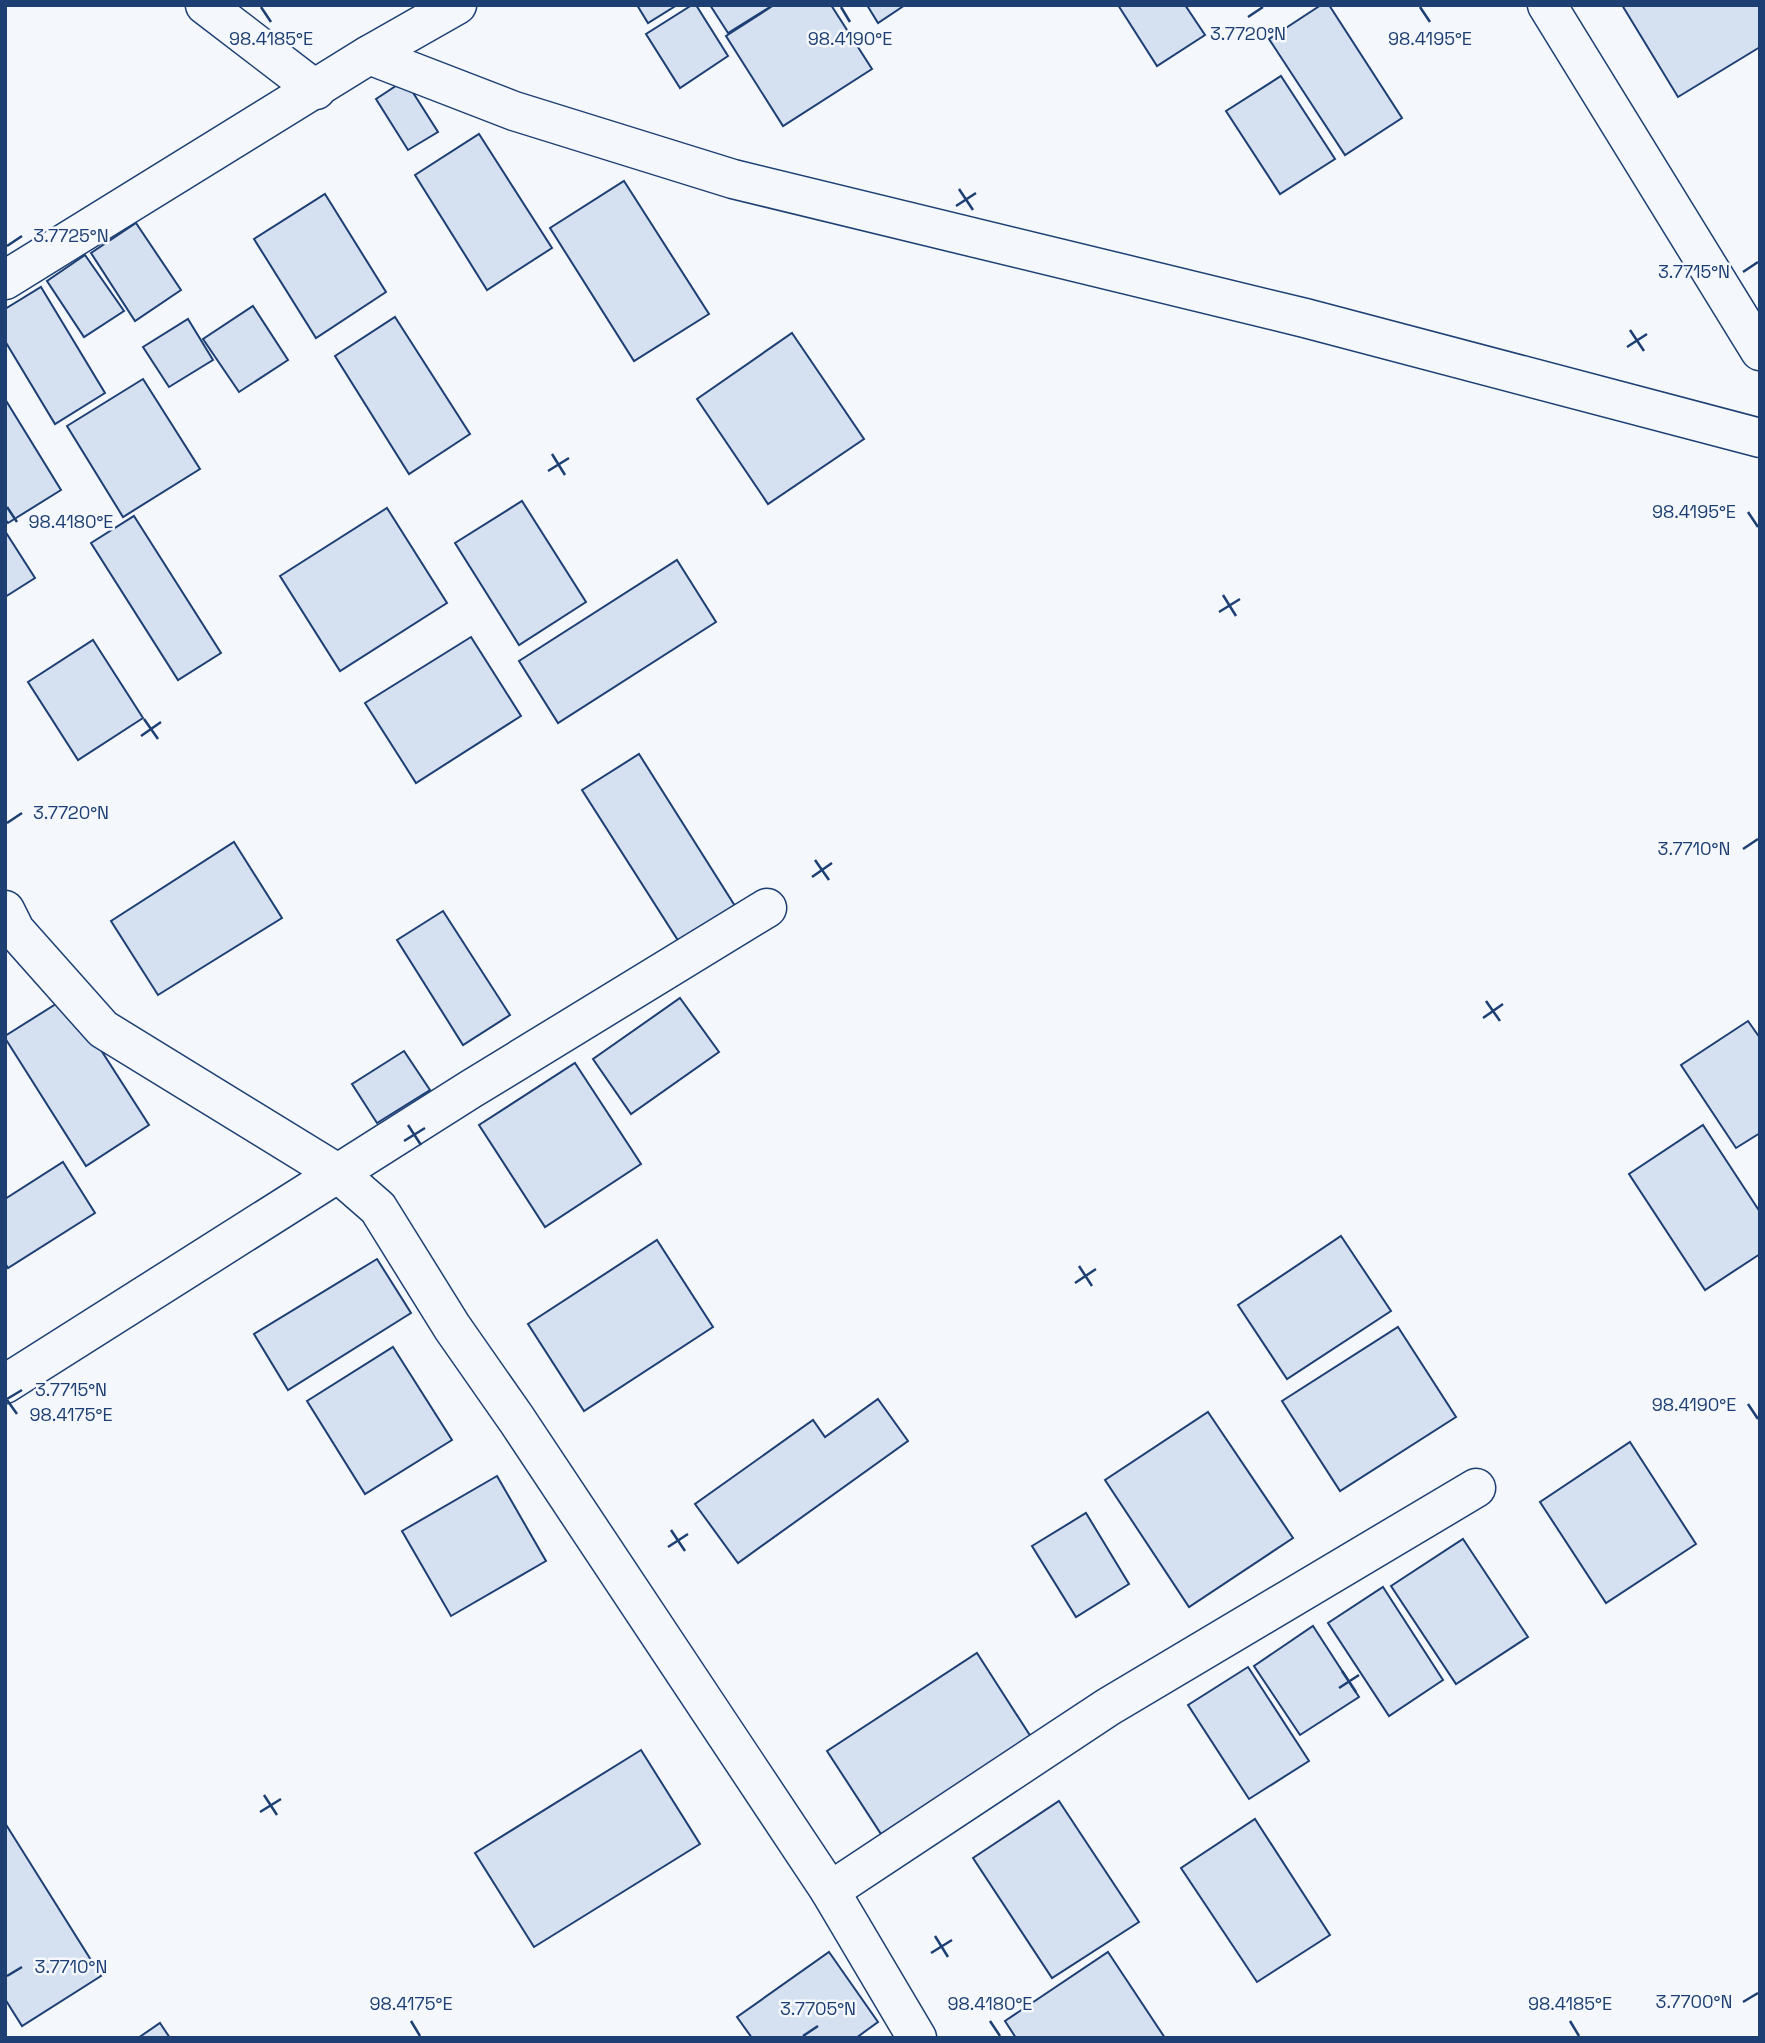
<svg xmlns="http://www.w3.org/2000/svg" width="1765" height="2043" viewBox="0 0 1765 2043" font-family="'Space Grotesk',sans-serif">
<style>
.building{fill:#d5e0f0;stroke:#1d3f73;stroke-width:2}
.lines{fill:none;stroke-linecap:round;stroke-linejoin:round}
.minor-casing{stroke:#1d3f73;stroke-width:41}
.minor{stroke:#f4f7fb;stroke-width:38}
.ticks{fill:none;stroke:#1d3f73;stroke-width:2.5}
.ticks-label{font-size:18px;text-anchor:middle;fill:#1d3f73;stroke:#f4f7fb;stroke-width:5;stroke-linejoin:round;paint-order:stroke}
</style>
<rect width="100%" height="100%" fill="#f4f7fb"/>
<g class="building">
<polygon points="637,5 677,5 648,23"/>
<polygon points="692,5 696,5 728,56 680,88 646,34"/>
<polygon points="710,5 773,5 728,33"/>
<polygon points="774,5 831,5 872,69 783,126 726,36"/>
<polygon points="867,5 905,5 878,23"/>
<polygon points="1118,5 1185,5 1205,35 1157,66"/>
<polygon points="1321,5 1329,5 1402,118 1345,155 1269,39"/>
<polygon points="1622,5 1760,5 1760,47 1678,97"/>
<polygon points="1281,76 1335,159 1280,194 1226,111"/>
<polygon points="405,80 438,132 408,150 376,99"/>
<polygon points="479,134 552,248 487,290 415,175"/>
<polygon points="624,181 709,314 634,361 550,228"/>
<polygon points="325,194 386,292 316,338 254,239"/>
<polygon points="136,223 181,290 135,321 91,253"/>
<polygon points="85,255 124,311 84,337 47,281"/>
<polygon points="41,287 105,393 55,424 5,341 5,309"/>
<polygon points="253,306 288,360 239,392 203,339"/>
<polygon points="395,317 470,434 409,474 335,356"/>
<polygon points="188,319 213,360 169,387 143,347"/>
<polygon points="792,333 864,439 768,504 697,399"/>
<polygon points="143,379 200,469 123,517 67,426"/>
<polygon points="5,399 61,490 8,523 5,519"/>
<polygon points="522,501 586,602 519,645 455,543"/>
<polygon points="387,508 447,603 340,671 280,576"/>
<polygon points="134,516 221,653 178,680 91,543"/>
<polygon points="5,531 35,578 5,597"/>
<polygon points="677,560 716,622 558,723 519,661"/>
<polygon points="471,637 521,716 416,783 365,703"/>
<polygon points="93,640 143,718 78,760 28,682"/>
<polygon points="639,754 735,906 679,942 582,790"/>
<polygon points="234,842 282,918 158,995 111,921"/>
<polygon points="443,911 510,1015 463,1045 397,940"/>
<polygon points="67,997 149,1125 86,1166 5,1038 5,1036"/>
<polygon points="680,998 719,1052 631,1114 593,1059"/>
<polygon points="1748,1021 1760,1038 1760,1133 1736,1148 1681,1065"/>
<polygon points="404,1051 430,1090 377,1123 352,1084"/>
<polygon points="575,1063 641,1164 545,1227 479,1125"/>
<polygon points="1703,1125 1760,1212 1760,1254 1705,1290 1629,1174"/>
<polygon points="63,1162 95,1213 8,1268 5,1263 5,1199"/>
<polygon points="1341,1236 1391,1311 1287,1379 1238,1305"/>
<polygon points="657,1240 713,1327 584,1411 528,1324"/>
<polygon points="377,1259 411,1313 288,1390 254,1334"/>
<polygon points="1398,1327 1456,1417 1340,1491 1282,1401"/>
<polygon points="393,1347 452,1440 365,1494 307,1401"/>
<polygon points="878,1399 908,1441 738,1563 695,1504 813,1420 825,1437"/>
<polygon points="1208,1412 1293,1538 1189,1607 1105,1480"/>
<polygon points="1630,1442 1696,1544 1606,1603 1540,1502"/>
<polygon points="497,1476 546,1561 451,1616 402,1531"/>
<polygon points="1086,1513 1129,1584 1076,1617 1032,1546"/>
<polygon points="1463,1539 1528,1637 1456,1684 1391,1586"/>
<polygon points="1383,1587 1443,1680 1389,1716 1328,1623"/>
<polygon points="1313,1626 1359,1697 1300,1735 1254,1666"/>
<polygon points="977,1653 1031,1737 881,1834 827,1751"/>
<polygon points="1248,1667 1309,1761 1249,1799 1188,1705"/>
<polygon points="641,1750 700,1844 534,1947 475,1853"/>
<polygon points="1059,1801 1139,1922 1052,1978 973,1858"/>
<polygon points="1255,1819 1330,1935 1257,1982 1181,1868"/>
<polygon points="5,1823 101,1976 22,2026 5,1999"/>
<polygon points="829,1952 878,2022 856,2038 752,2038 737,2017"/>
<polygon points="1108,1952 1165,2038 1016,2038 1005,2021"/>
<polygon points="160,2023 170,2038 138,2038"/>
</g>
<g class="lines">
<g class="minor-casing">
<g id="minor">
<polyline points="205,5 316,90"/>
<polyline points="1547,5 1760,351"/>
<polyline points="369,55 514,111 733,179 1305,318 1760,438"/>
<polyline points="5,280 369,55 457,5"/>
<polyline points="5,910 15,930 103,1029 339,1174 378,1208 452,1327 517,1420 830,1891 917,2038"/>
<polyline points="5,1384 471,1089 767,908"/>
<polyline points="830,1891 1108,1707 1476,1488"/>
</g>
</g>
<use href="#minor" class="minor"/>
</g>
<path class="ticks" d="M 261,7 L 271,22M 841,7 L 850,22M 1420,7 L 1430,22M 1248,17 L 1263,7M 959,189 L 973,210M 956,206 L 976,193M 7,246 L 22,236M 1743,272 L 1758,262M 1630,330 L 1644,351M 1627,347 L 1647,334M 552,454 L 565,475M 548,471 L 569,458M 7,507 L 17,522M 1748,512 L 1758,527M 1223,595 L 1236,616M 1219,612 L 1240,599M 144,719 L 158,739M 141,736 L 161,722M 7,823 L 22,813M 1743,849 L 1758,839M 815,860 L 829,880M 812,877 L 832,863M 1486,1001 L 1500,1021M 1483,1018 L 1503,1004M 408,1125 L 421,1145M 404,1141 L 425,1128M 1079,1266 L 1092,1286M 1075,1283 L 1096,1269M 7,1399 L 22,1390M 7,1400 L 17,1414M 1748,1404 L 1758,1419M 671,1530 L 685,1551M 668,1547 L 688,1534M 1342,1671 L 1356,1692M 1339,1688 L 1359,1675M 264,1795 L 277,1815M 260,1812 L 281,1799M 935,1936 L 948,1957M 931,1953 L 952,1940M 7,1976 L 22,1967M 1743,2002 L 1758,1993M 411,2021 L 420,2036M 990,2021 L 1000,2036M 1570,2021 L 1579,2036M 803,2036 L 818,2026"/>
<g class="ticks-label">
<text x="1248" y="40">3.7720°N</text>
<text x="271" y="45">98.4185°E</text>
<text x="850" y="45">98.4190°E</text>
<text x="1430" y="45">98.4195°E</text>
<text x="71" y="242">3.7725°N</text>
<text x="1694" y="278">3.7715°N</text>
<text x="1694" y="518">98.4195°E</text>
<text x="71" y="528">98.4180°E</text>
<text x="71" y="819">3.7720°N</text>
<text x="1694" y="855">3.7710°N</text>
<text x="71" y="1396">3.7715°N</text>
<text x="1694" y="1411">98.4190°E</text>
<text x="71" y="1421">98.4175°E</text>
<text x="71" y="1973">3.7710°N</text>
<text x="1694" y="2008">3.7700°N</text>
<text x="411" y="2010">98.4175°E</text>
<text x="990" y="2010">98.4180°E</text>
<text x="1570" y="2010">98.4185°E</text>
<text x="818" y="2015">3.7705°N</text>
</g>
<rect width="1765" height="2043" fill="none" stroke="#1d3f73" stroke-width="14"/>
</svg>
